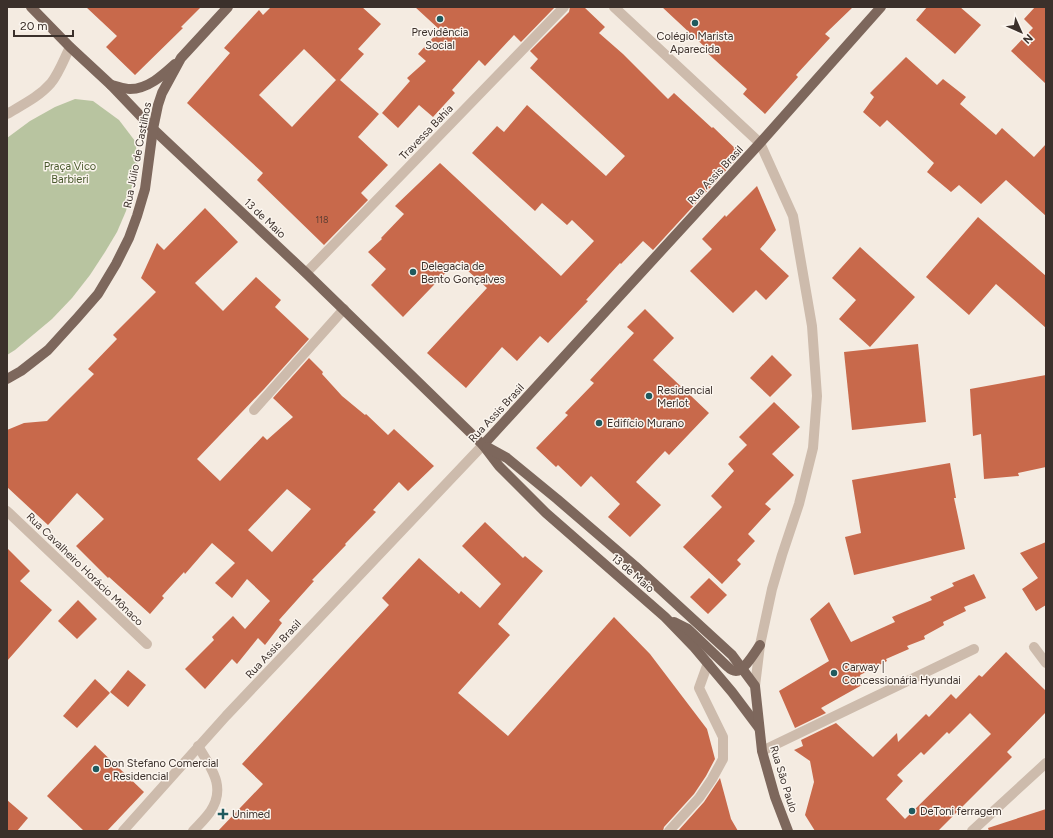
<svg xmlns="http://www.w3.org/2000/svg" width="1053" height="838" viewBox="0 0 1053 838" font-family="Figtree,sans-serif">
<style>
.green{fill:#b8c4a0}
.building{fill:#c8694b;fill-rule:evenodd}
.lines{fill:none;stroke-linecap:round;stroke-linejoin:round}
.minor{stroke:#cdbbac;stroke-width:10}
.major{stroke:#7d675c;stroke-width:10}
.poi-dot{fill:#1f5a5e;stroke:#fbf5ee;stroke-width:1.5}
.labels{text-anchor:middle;stroke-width:3;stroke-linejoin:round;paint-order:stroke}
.number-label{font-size:9px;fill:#5e3e33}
.poi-label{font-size:11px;fill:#3b302b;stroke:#fbf5ee;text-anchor:start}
.street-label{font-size:11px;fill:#3b302b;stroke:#fbf5ee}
.park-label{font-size:11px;fill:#4a5a2e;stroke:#fbf5ee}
</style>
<rect width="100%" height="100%" fill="#f4ebe1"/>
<polygon class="green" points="75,99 93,101 119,120 135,141 138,160 126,211 117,232 105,252 90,275 72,298 52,319 15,350 7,355 7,138 30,121 55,107"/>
<g class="building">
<polygon points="86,7 201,7 181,27 183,28 135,75 106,47 117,36"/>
<path d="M 271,7 L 362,7 L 381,24 L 358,49 L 364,54 L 340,80 L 379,114 L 358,137 L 388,165 L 361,193 L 368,200 L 324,245 L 257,180 L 263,173 L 187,103 L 230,53 L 224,48 L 259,10 L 263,15 ZM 304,49 L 336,80 L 292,127 L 259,95 Z"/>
<polygon points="415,7 555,7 521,42 514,35 485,66 479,60 452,90 455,93 433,117 419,105 398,128 382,113 410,81 407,78 426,61 418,54 440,30"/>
<polygon points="570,7 584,7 605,27 599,33 623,54 668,99 674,93 712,128 713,127 741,154 653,250 643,241 621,264 620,263 586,300 588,301 548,343 540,336 517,361 502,347 466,388 427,353 487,288 457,261 403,317 371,285 386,269 368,252 382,239 381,238 404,214 395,206 440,163 561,276 594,241 572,220 567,225 542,203 535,211 472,153 497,126 504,132 527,105 606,176 625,156 530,68 538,59 530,51 569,12"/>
<polygon points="662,7 853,7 825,34 830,38 796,75 798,77 765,114 743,94 747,89 704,50 706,48"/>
<polygon points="927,7 960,7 981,25 955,54 916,20"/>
<polygon points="1035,7 1046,7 1046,84 1011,51 1033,28 1024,19"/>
<polygon points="906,57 937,85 943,79 966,97 960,104 996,135 1002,128 1034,157 1046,144 1046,216 1006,180 981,204 959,185 951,192 927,172 934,163 887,120 880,127 863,112 874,97 870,93"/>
<polygon points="757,186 776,230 760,249 789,276 766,300 756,290 733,313 690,271 712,249 702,239 725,215 726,217"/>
<path d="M 205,208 L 238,242 L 195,283 L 223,311 L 256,277 L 281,300 L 275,307 L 309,339 L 264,389 L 197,459 L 220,481 L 263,436 L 267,440 L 293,417 L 273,398 L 309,358 L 323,372 L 322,374 L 342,396 L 365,415 L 366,414 L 388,435 L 394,429 L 434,466 L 408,491 L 399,482 L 373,510 L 376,512 L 345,544 L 346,545 L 312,580 L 314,581 L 279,620 L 282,623 L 265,645 L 258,638 L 237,664 L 232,659 L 205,689 L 185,669 L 214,640 L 212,637 L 233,616 L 245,629 L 270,601 L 247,579 L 232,598 L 215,583 L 235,563 L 212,543 L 185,574 L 184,572 L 162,596 L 164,598 L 150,614 L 109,577 L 108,578 L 76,546 L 104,519 L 77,493 L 48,525 L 7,487 L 7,430 L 24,423 L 47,421 L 94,374 L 88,369 L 117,339 L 113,335 L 156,292 L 141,278 L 157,243 L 164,250 ZM 287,489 L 311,509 L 272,552 L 248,530 Z"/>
<polygon points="978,217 1046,276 1046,328 996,284 969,315 926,277"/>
<polygon points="860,247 915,297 870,347 839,319 856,300 832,278"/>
<polygon points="645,309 674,338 653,360 709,413 669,455 665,451 636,482 661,505 630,537 608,517 620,504 591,476 581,487 558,465 556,467 536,448 568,415 565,413 594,383 590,380 634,333 627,327"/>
<polygon points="918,344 926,422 852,430 844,352"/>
<polygon points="772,355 792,375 770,397 750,378"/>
<polygon points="1046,375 1046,467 1018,473 1019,476 984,479 981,434 973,436 970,389"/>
<polygon points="774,402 800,427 772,454 794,475 765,504 771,509 748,534 755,541 737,560 741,564 722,584 683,547 722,507 711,496 734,471 728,464 747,445 739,437"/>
<polygon points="950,463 956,498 954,498 965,549 854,575 845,537 861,533 852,480"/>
<polygon points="485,522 523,558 525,556 543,571 498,624 510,635 458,693 508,736 614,617 650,654 707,729 715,759 706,776 694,794 664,827 663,831 218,831 263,784 242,764 389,605 382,598 419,558 459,594 461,591 480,608 501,584 462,546"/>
<polygon points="1046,542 1046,605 1036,611 1022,589 1038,578 1020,553"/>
<polygon points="7,548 30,571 20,581 52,610 7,661"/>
<polygon points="974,574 986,598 964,607 966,611 943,622 944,625 924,636 925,639 907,646 909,649 886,659 887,661 860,675 862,685 821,708 826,713 795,728 779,691 829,661 810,619 829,602 851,642 895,622 892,617 932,600 930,597 954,586 952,583"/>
<polygon points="709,578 727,595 708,614 690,597"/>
<polygon points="78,600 97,619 77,639 58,621"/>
<path d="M 1006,652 L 1046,691 L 1046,712 L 1007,752 L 1012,757 L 938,831 L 815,831 L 805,815 L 814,782 L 810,761 L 794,750 L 803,746 L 801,740 L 836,723 L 873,757 L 897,733 L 898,742 L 926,714 L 929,717 L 951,694 L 956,699 L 979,675 L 982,677 ZM 970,713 L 991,734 L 905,819 L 886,799 L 903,781 L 897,775 L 921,752 L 924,755 L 947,732 L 949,734 Z"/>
<polygon points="128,670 146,685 128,707 110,692"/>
<polygon points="95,679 110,693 77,728 63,716"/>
<polygon points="95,745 144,792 107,831 84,831 47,796"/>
<polygon points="720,778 731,819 738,831 678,831 704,802"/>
<polygon points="7,800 28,818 17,831 7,831"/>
<polygon points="1046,809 1046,831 989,831 988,828"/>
</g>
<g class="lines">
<g class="minor">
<polyline points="614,7 760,143 793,216 812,326 817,396 813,448 799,504 782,555 772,589 760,645 755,686"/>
<path d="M 7,114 C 22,105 39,97 51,83 C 59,73 64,59 70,47"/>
<polyline points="306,273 564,7"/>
<polyline points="254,410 344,309"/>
<polyline points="7,511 147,644"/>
<polyline points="1034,647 1046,663"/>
<polyline points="762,751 974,649"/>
<polyline points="123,831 226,716 483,445"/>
<path d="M 193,831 C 199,825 205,819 210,812 C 227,787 211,768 198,746"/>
<polyline points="669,831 699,798 712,779 723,759 723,737 699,688 708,663"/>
<polyline points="972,831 1046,763"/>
</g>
<g class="major">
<polyline points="31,7 70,47 111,85 153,129 306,273 483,445 499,466 546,513 665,617 694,647 732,692 759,728"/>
<path d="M 111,85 C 117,86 124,89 130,89 C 148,89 163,75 175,64"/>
<polyline points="7,379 21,371 48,350 78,317 98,294 116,264 129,238 137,216 145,189 153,129 158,105 162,93 181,58 228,7"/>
<polyline points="483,445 760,143 881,7"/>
<polyline points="487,447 507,458 557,499 635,566 732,655 755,686 762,751 775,797 788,831"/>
<path d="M 674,622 L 688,629 L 728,667 C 730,669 733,671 736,671 C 744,671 755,652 760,645"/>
</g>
</g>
<g class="poi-dot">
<circle cx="440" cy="19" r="4"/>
<circle cx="695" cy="23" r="4"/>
<circle cx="413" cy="272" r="4"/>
<circle cx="649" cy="396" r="4"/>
<circle cx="599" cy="423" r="4"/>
<circle cx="834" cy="673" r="4"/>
<circle cx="96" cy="769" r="4"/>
<circle cx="912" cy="811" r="4"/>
<path d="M221 808h4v4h4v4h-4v4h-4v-4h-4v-4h4z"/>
</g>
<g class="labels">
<g class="number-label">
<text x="322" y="223">118</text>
</g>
<g class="poi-label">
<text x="440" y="36" text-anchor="middle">Previdência<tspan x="440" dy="13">Social</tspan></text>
<text x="695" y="40" text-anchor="middle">Colégio Marista<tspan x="695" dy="13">Aparecida</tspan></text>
<text x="421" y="270">Delegacia de<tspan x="421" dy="13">Bento Gonçalves</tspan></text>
<text x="657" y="394">Residencial<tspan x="657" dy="13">Merlot</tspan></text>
<text x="607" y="427">Edifício Murano</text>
<text x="842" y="671">Carway |<tspan x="842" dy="13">Concessionária Hyundai</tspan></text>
<text x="104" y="767">Don Stefano Comercial<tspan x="104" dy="13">e Residencial</tspan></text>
<text x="920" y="815">DeToni ferragem</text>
<text x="232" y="818">Unimed</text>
</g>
<g class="street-label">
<text transform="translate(426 132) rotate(-46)" y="4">Travessa Bahia</text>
<text transform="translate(137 155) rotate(-79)" y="4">Rua Júlio de Castilhos</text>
<text transform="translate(715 175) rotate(-47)" y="4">Rua Assis Brasil</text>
<text transform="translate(265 218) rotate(43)" y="4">13 de Maio</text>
<text transform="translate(496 413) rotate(-47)" y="4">Rua Assis Brasil</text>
<text transform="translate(85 569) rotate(44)" y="4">Rua Cavalheiro Horácio Mônaco</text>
<text transform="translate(633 573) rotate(41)" y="4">13 de Maio</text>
<text transform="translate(273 649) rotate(-47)" y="4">Rua Assis Brasil</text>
<text transform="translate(784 779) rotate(73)" y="4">Rua São Paulo</text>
</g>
<g class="park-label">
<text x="70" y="170">Praça Vico<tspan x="70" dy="13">Barbieri</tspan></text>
</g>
</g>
<rect width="1053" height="838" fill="none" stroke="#3b302b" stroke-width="16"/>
<g transform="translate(1021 32) rotate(135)" stroke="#fbf5ee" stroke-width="3" paint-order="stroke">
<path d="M0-3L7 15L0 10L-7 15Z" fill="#3b302b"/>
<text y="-6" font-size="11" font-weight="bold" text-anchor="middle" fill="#3b302b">N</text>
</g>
<path d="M14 30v6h59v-6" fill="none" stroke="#3b302b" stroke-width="2"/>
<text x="20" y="30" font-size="12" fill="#3b302b" stroke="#fbf5ee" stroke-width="3" paint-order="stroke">20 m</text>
</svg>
